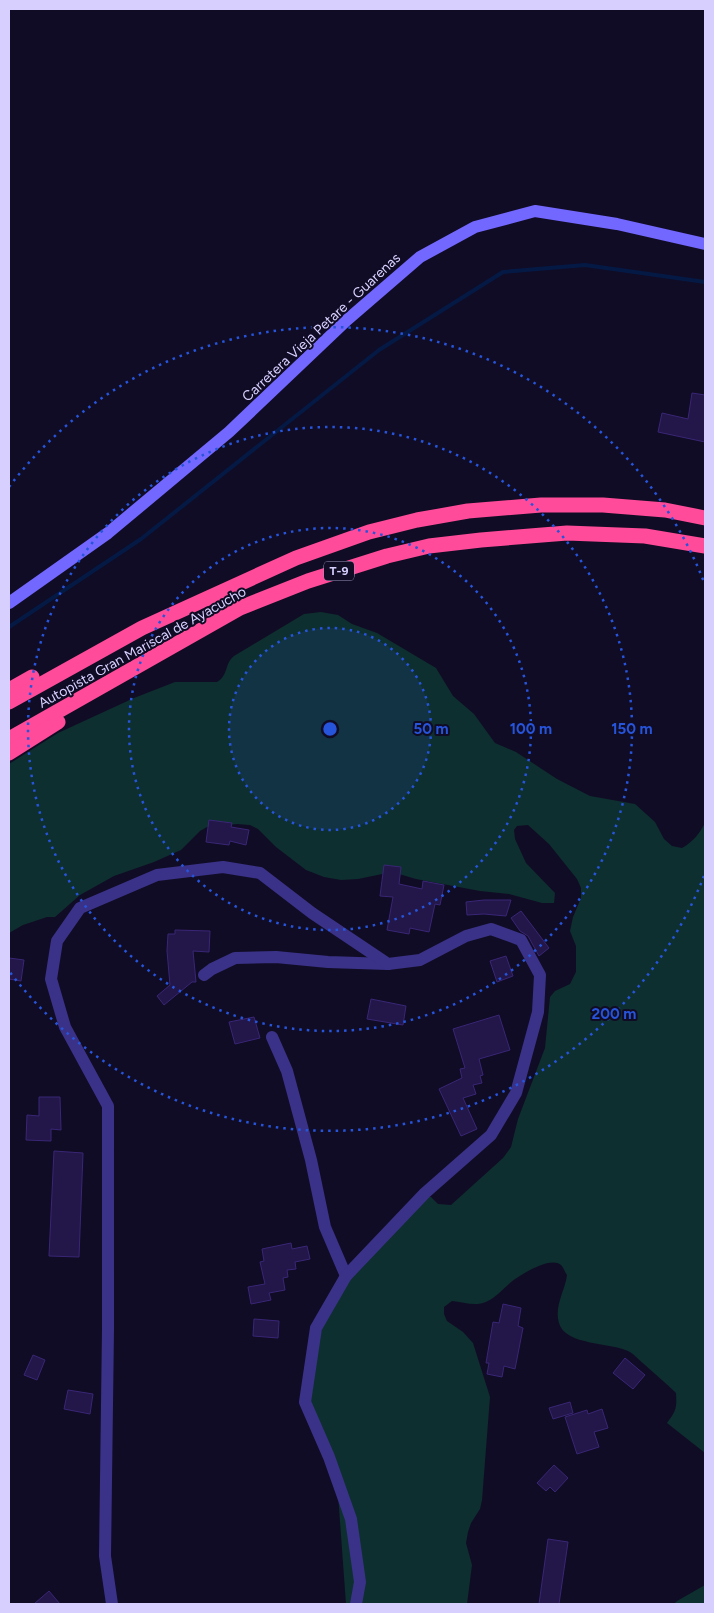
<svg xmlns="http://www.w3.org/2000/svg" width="714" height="1613" viewBox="0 0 714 1613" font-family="Figtree,sans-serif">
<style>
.green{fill:#0e2f2f}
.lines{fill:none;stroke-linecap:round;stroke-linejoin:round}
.stream{stroke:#051945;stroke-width:4}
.building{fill:#231648;stroke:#392676}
.minor{stroke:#3a3288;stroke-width:12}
.secondary{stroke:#7267ff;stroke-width:12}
.motorway{stroke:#ff4b99;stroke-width:15}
.ring{fill:none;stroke:#2654da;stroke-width:2.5;stroke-dasharray:2.5 5}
.labels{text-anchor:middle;stroke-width:4;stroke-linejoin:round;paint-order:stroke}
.shield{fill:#110c25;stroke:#9c95be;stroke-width:1}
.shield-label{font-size:12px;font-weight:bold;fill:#d7d0ff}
.street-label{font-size:14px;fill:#d7d0ff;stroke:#110c25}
.centre{fill:#2654da;stroke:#110c25;stroke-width:2.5}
.ring-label{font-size:15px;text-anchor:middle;font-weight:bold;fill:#2654da;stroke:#110c25;stroke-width:4;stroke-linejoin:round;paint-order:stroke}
</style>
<rect width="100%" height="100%" fill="#110c25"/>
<g class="green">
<path d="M 321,612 L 338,615 L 352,624 L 377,633 L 436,668 L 453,696 L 474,714 L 495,743 L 516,752 L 557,779 L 590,796 L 635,804 L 655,822 L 664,839 L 672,846 L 682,848 C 693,842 699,834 705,823 L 705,1453 L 667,1423 C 676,1411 677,1408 676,1393 C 666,1383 655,1374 645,1365 C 640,1361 635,1355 630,1352 C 612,1342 565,1346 559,1323 C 554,1306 565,1291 567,1275 C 565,1272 563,1267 561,1265 C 551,1256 524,1273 515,1279 C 504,1287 496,1299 483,1303 C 474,1306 462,1302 452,1301 L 444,1307 L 444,1314 L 447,1321 L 463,1332 L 473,1343 L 490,1397 L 482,1500 L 480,1509 L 471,1523 L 468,1532 L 466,1543 L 472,1565 L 467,1604 L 346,1604 L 338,1494 L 309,1409 L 307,1388 L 329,1300 L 424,1196 L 431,1197 L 438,1204 L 451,1205 L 503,1158 L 511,1147 L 518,1119 L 545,1048 L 550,997 L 555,991 L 570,984 L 576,972 L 576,946 L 570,931 L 573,917 L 581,898 L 581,888 L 577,879 L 549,844 L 528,825 L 517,826 L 514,830 L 515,839 L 526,863 L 555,893 L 554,903 L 542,903 L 509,894 L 480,891 L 416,879 L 392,872 L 358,879 L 341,880 L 324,877 L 306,870 L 276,847 L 258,829 L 250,825 L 237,824 L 207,827 L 200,831 L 181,850 L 154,862 L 114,876 L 80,895 L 55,917 L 47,917 L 23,925 L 9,933 L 9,764 L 58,733 L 134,698 L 175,682 L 217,682 C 229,675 224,664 234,656 L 304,614 Z"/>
<polygon points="705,1585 705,1604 674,1604 677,1601"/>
</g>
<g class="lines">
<polyline class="stream" points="9,627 141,539 379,350 503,272 585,265 705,282"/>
</g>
<g class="building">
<polygon points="692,393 705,395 705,442 658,432 662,413 688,419"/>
<polygon points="209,820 232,823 231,827 249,830 246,845 230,841 229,845 206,842"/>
<polygon points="384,865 401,867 399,884 422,889 423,881 444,885 440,905 435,904 429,932 410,928 409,934 387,930 393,897 380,896"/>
<polygon points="484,900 511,900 506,916 484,914 467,915 466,902"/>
<polygon points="521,911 549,948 539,956 528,936 520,931 511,918"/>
<polygon points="175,930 210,931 209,952 193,951 196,982 192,982 164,1005 157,996 170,985 167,951 168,934 175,934"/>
<polygon points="506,956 513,976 497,982 490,961"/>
<polygon points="9,958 24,960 21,981 9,979"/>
<polygon points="371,999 406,1006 403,1025 367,1019"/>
<polygon points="499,1015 510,1050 479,1059 483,1075 480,1076 482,1083 473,1085 476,1094 463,1098 477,1129 461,1136 439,1089 462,1078 460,1069 465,1068 453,1029"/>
<polygon points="254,1017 260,1038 235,1044 229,1022"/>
<polygon points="39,1097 60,1097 61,1130 51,1129 51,1141 26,1140 27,1115 39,1116"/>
<polygon points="54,1151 83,1153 79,1257 49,1256"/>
<polygon points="291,1243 292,1249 307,1246 310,1259 295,1262 296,1269 287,1270 288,1277 283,1278 285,1290 269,1293 271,1300 251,1304 248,1287 265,1284 260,1262 264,1261 262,1249"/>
<polygon points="503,1304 521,1308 518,1326 523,1328 515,1369 504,1366 502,1377 487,1374 489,1363 486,1363 493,1322 499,1323"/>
<polygon points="254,1319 279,1321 278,1338 253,1336"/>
<polygon points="33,1355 45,1360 37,1380 24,1375"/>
<polygon points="625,1358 645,1375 633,1389 613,1373"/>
<polygon points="68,1390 93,1394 90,1414 64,1409"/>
<polygon points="570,1402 573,1413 553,1419 549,1408"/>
<polygon points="602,1409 608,1428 594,1432 599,1447 577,1454 565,1417 587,1410 588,1414"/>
<polygon points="554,1465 568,1478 555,1492 550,1487 546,1491 537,1483"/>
<polygon points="548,1539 568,1542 559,1604 539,1604"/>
<polygon points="49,1591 60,1604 34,1604"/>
</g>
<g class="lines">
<g class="minor">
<polyline points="204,975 212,969 235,958 276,957 328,962 388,964"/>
<polyline points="272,1037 287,1071 311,1160 325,1227 346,1276"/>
<polyline points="112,1604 105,1556 108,1329 108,1106 65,1027 51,979 57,941 80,908 157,875 223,867 260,873 312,913 388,964 420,960 466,936 491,929 521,940 540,975 538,1012 516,1093 491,1135 425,1193 346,1276 316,1328 305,1402 329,1457 351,1519 360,1582 356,1604"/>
</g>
<polyline class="secondary" points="9,603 108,533 229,432 347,320 420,257 475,227 535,211 617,224 705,244"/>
<g class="motorway">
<polyline points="9,690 32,677"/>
<polyline points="9,702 142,628 296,558 369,532 417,520 468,511 541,505 603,505 665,510 705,518"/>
<polyline points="9,739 240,608 308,581 387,556 429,546 481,540 567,533 645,536 705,546"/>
<polyline points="9,753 58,722"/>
</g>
</g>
<circle cx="330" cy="729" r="101" fill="#2654da" fill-opacity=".12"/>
<g class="ring">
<circle cx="330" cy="729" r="101"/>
<circle cx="330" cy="729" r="201"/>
<circle cx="330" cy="729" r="302"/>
<path d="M704 876A402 402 0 0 1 9 971M9 487A402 402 0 0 1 704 582"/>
</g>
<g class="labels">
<rect class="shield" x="324" y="561.5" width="30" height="19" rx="4"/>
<g class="shield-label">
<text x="339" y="575">T-9</text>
</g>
<g class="street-label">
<text transform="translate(321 327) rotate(-43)" y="5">Carretera Vieja Petare - Guarenas</text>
<text transform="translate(142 647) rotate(-29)" y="5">Autopista Gran Mariscal de Ayacucho</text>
</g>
</g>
<circle cx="330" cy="729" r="8" class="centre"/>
<g class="ring-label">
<text x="431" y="734">50 m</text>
<text x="531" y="734">100 m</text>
<text x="632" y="734">150 m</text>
<text x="614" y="1019">200 m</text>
</g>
<rect width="714" height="1613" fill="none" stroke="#d7d0ff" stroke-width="20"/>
</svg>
